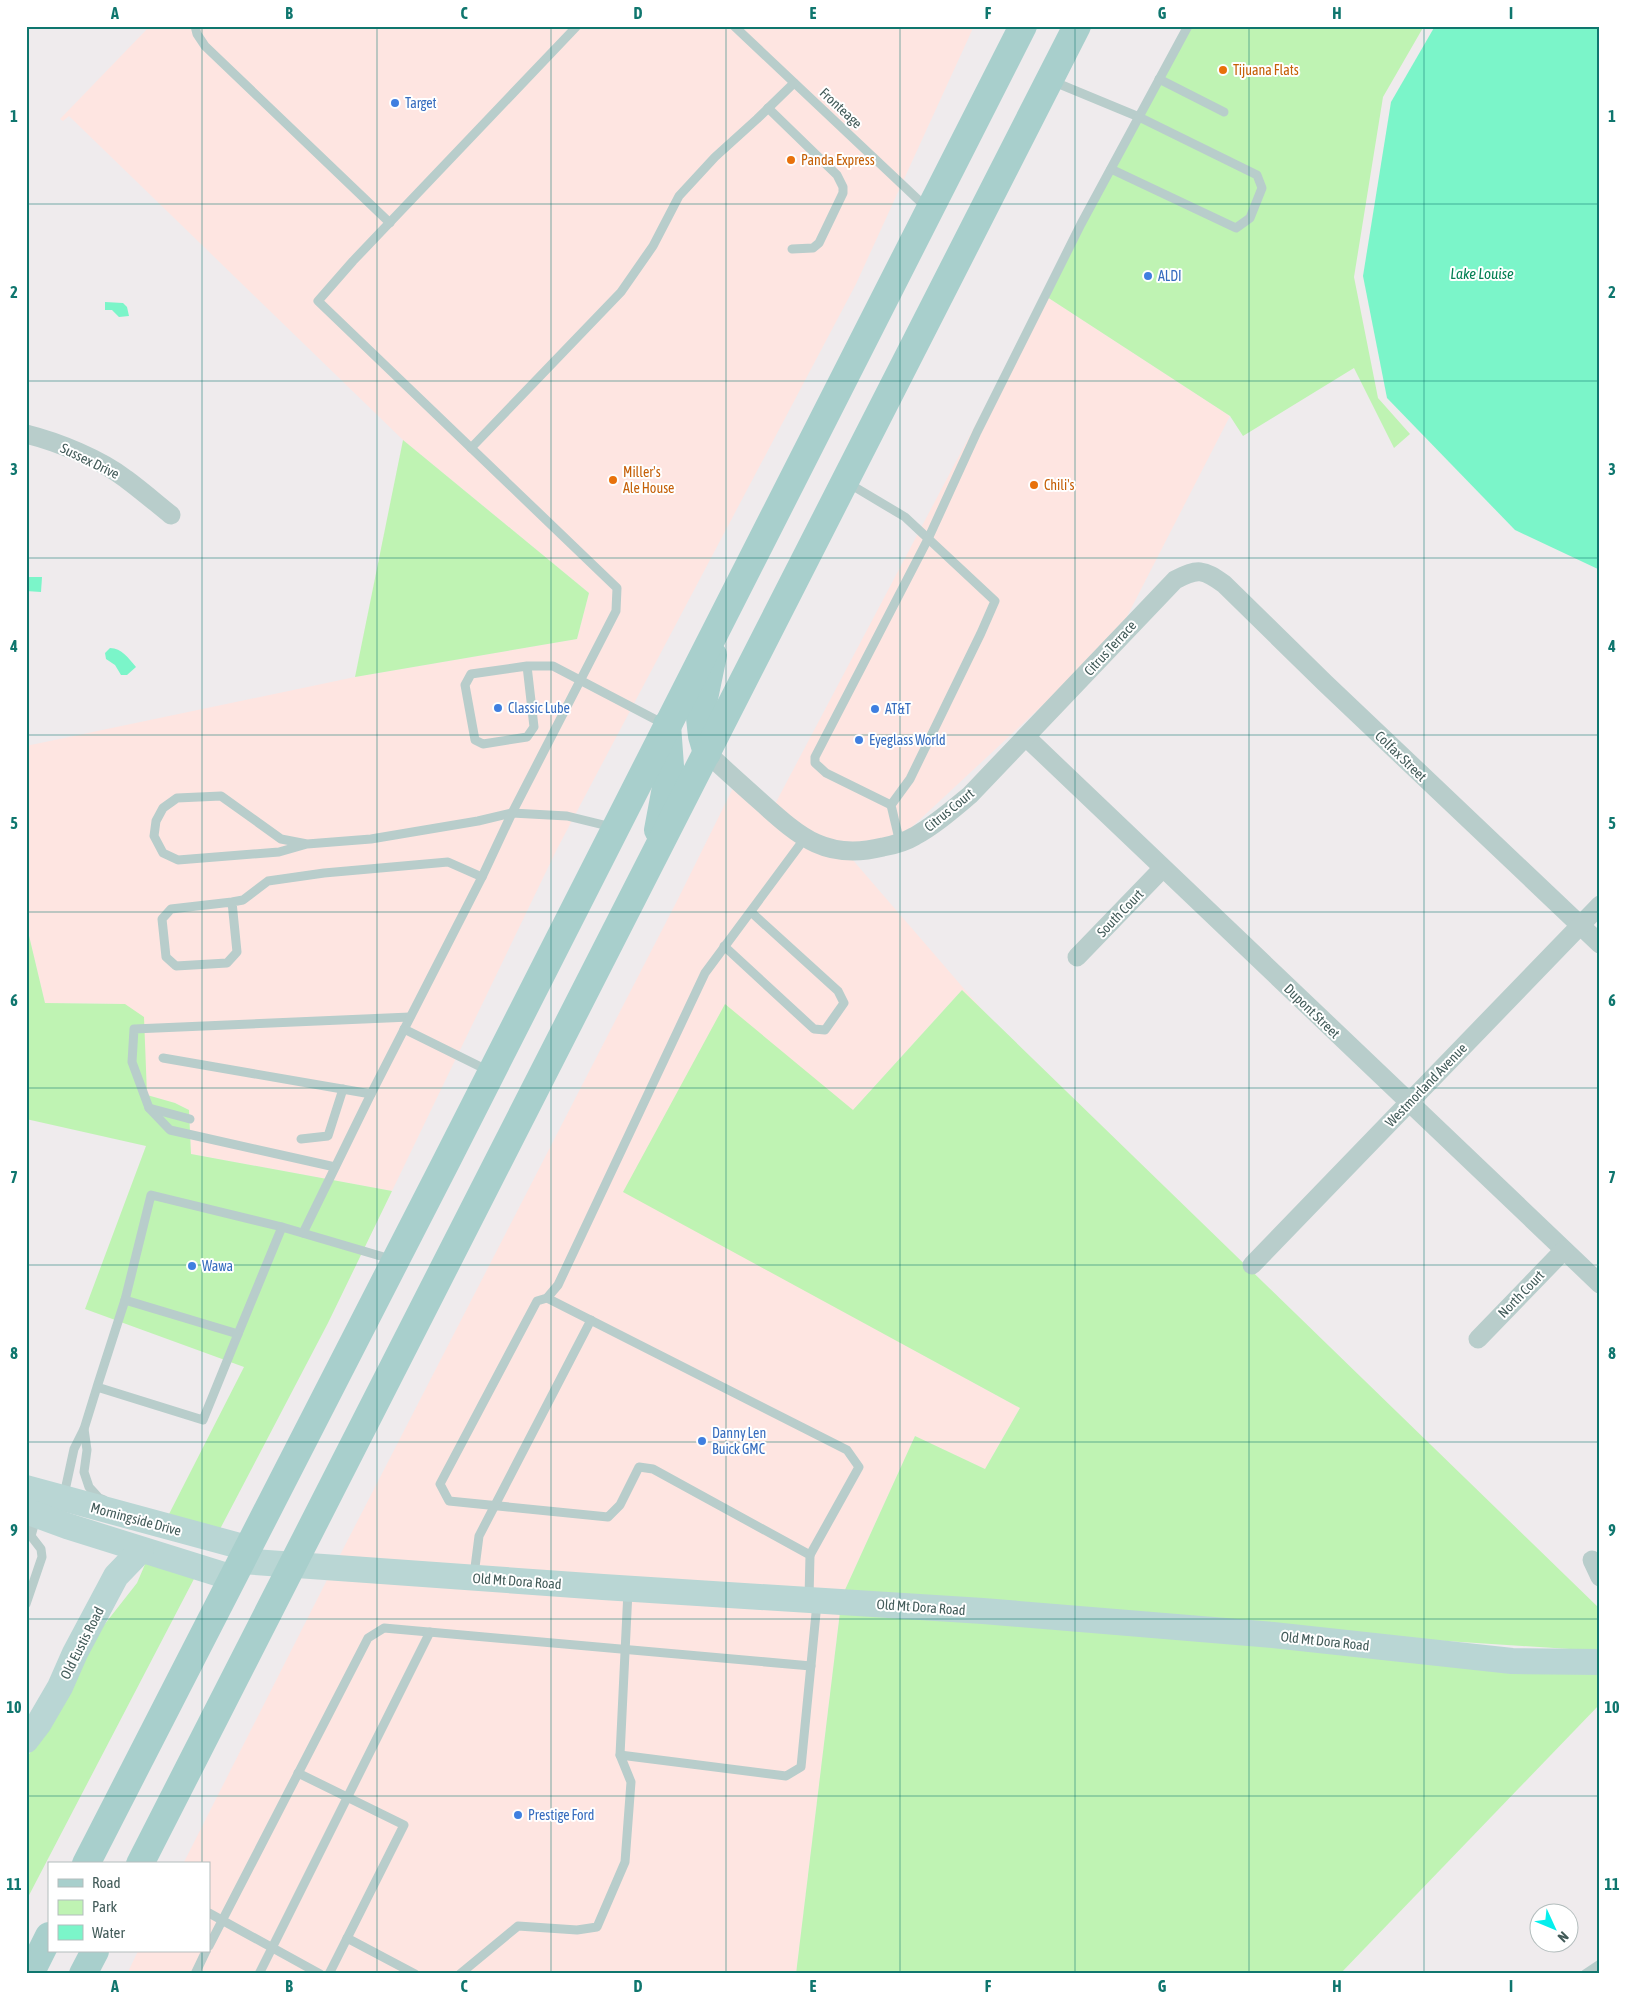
<svg xmlns="http://www.w3.org/2000/svg" width="1626" height="2000" viewBox="0 0 1626 2000" font-family="'Asap Condensed',sans-serif">
<style>
.commercial{fill:#fee5e1}
.green{fill:#bff3b3}
.water{fill:#7bf5c9}
.lines{fill:none;stroke-linecap:round;stroke-linejoin:round}
.lane{stroke:#b8cdcb;stroke-width:9}
.street{stroke:#b8cdcb;stroke-width:19}
.secondary{stroke:#b9d6d4;stroke-width:26}
.primary{stroke:#a8cfcc;stroke-width:28}
.grid{fill:none;stroke:#0f766e;stroke-width:1;stroke-opacity:0.55}
.food-dot{fill:#e8710a;stroke:#fff;stroke-width:2}
.shop-dot{fill:#3f7fe0;stroke:#fff;stroke-width:2}
.labels{text-anchor:middle;stroke-width:4;stroke-linejoin:round;paint-order:stroke}
.food-label{font-size:14px;fill:#c56008;stroke:#fff;text-anchor:start}
.shop-label{font-size:14px;fill:#366cbe;stroke:#fff;text-anchor:start}
.street-label{font-size:14px;fill:#425b59;stroke:#fff}
.water-label{font-size:15px;font-style:italic;fill:#058054;stroke:#fff}
.neatline{fill:none;stroke:#0f766e;stroke-width:2}
.grid-label{font-size:16px;text-anchor:middle;font-weight:bold;fill:#0f766e}
</style>
<rect width="100%" height="100%" fill="#efebed"/>
<g class="commercial">
<polygon points="150,26 974,26 856,284 557,849 392,1191 191,1154 189,1110 175,1103 147,1095 124,1004 45,1003 26,923 26,746 355,677 577,639 589,593 403,440 69,116 63,121 60,119"/>
<polygon points="1044,295 1230,416 1117,636 900,838 839,844 985,1013 962,990 853,1110 623,1191 1020,1408 985,1469 915,1436 844,1592 339,1557 678,899 738,778 774,806"/>
<polygon points="329,1576 840,1612 796,1974 127,1974 138,1951 209,1951 209,1864 183,1864"/>
</g>
<g class="green">
<polygon points="1192,26 1424,26 1383,97 1354,277 1378,398 1410,434 1394,448 1354,368 1243,436 1230,416 1044,295"/>
<polygon points="403,440 589,593 577,639 355,677"/>
<polygon points="26,923 45,1003 125,1004 144,1017 147,1095 175,1103 189,1110 191,1154 392,1191 328,1323 219,1531 167,1518 244,1367 85,1309 146,1146 26,1119"/>
<polygon points="962,990 1600,1609 1600,1651 1400,1638 844,1592 915,1436 985,1469 1020,1408 623,1192 725,1004 853,1110"/>
<polygon points="146,1562 195,1577 26,1901 26,1758 42,1737 97,1634 137,1583"/>
<polygon points="840,1612 1600,1672 1600,1704 1340,1974 796,1974"/>
</g>
<g class="water">
<polygon points="1435,26 1600,26 1600,570 1515,530 1387,398 1363,276 1391,102"/>
<polygon points="105,302 123,303 127,307 129,316 119,317 112,310 105,310"/>
<polygon points="26,577 42,577 41,592 26,591"/>
<path d="M 110,648 C 122,648 128,658 136,667 L 127,675 L 121,675 L 115,665 L 106,659 L 105,653 Z"/>
</g>
<g class="lines">
<g class="lane">
<polyline points="195,26 197,34 205,46 390,223"/>
<polyline points="734,26 927,208"/>
<polyline points="1159,79 1224,112"/>
<polyline points="1052,81 1139,117 1257,175 1262,188 1250,218 1236,228 1111,169"/>
<polyline points="768,108 837,175 843,187 843,193 819,243 813,248 792,249"/>
<polyline points="471,448 621,292 653,246 679,196 715,157 757,119 794,83"/>
<polyline points="848,483 905,517 995,601 981,633 910,779 891,805 900,843"/>
<polyline points="527,666 534,727 527,737 483,744 475,740 465,685 471,674 527,666 553,666 664,724"/>
<polyline points="891,805 826,773 815,763 815,757 928,539 977,432 1081,224 1188,26"/>
<polyline points="805,838 705,973 558,1285 547,1298 537,1301 440,1484 449,1501 608,1517 620,1505 639,1467 653,1469 810,1555 809,1598"/>
<polyline points="307,844 279,852 178,860 163,853 154,836 156,821 163,808 177,798 221,796 281,839 307,844 371,839 478,821 512,813 567,816 612,827"/>
<polyline points="232,902 237,952 227,963 176,966 166,957 162,919 171,909 232,902 243,900 268,881 324,873 448,862 482,877"/>
<polyline points="724,946 814,1029 825,1030 844,1003 838,991 751,912"/>
<polyline points="404,1029 489,1071"/>
<polyline points="163,1058 371,1094"/>
<polyline points="149,1108 190,1119"/>
<polyline points="301,1139 328,1136 343,1089"/>
<polyline points="335,1167 170,1130 149,1108 132,1062 134,1029 410,1017"/>
<polyline points="303,1233 371,1094 482,877 512,813 616,611 617,588 318,301 353,261 577,26"/>
<polyline points="547,1298 847,1450 859,1467 810,1555"/>
<polyline points="125,1300 151,1195 282,1227"/>
<polyline points="238,1334 282,1227 394,1260"/>
<polyline points="84,1429 87,1450 84,1472 89,1487 99,1498 104,1500"/>
<polyline points="64,1495 74,1449 84,1429 97,1387 203,1420 238,1334 125,1300 97,1387"/>
<polyline points="474,1575 479,1536 591,1320"/>
<polyline points="26,1604 42,1557 41,1549 31,1536 36,1518"/>
<polyline points="620,1755 786,1776 801,1767 817,1603"/>
<polyline points="298,1773 404,1825 329,1974"/>
<polyline points="209,1913 320,1974"/>
<polyline points="347,1938 415,1974"/>
<polyline points="209,1946 368,1638 384,1628 811,1666"/>
<polyline points="195,1974 206,1951"/>
<polyline points="259,1974 430,1632"/>
<polyline points="460,1974 518,1926 577,1930 597,1927 625,1862 631,1782 620,1755 628,1591"/>
<polyline points="1585,1974 1600,1964"/>
</g>
<g class="street">
<path d="M 26,434 C 58,442 100,459 126,479 C 141,490 156,503 171,515"/>
<polyline points="1026,737 1600,1284"/>
<path d="M 707,753 C 725,770 743,786 761,802 C 801,838 827,861 883,847 C 894,845 905,842 915,836 C 935,825 952,810 970,795 L 1175,580 C 1198,568 1203,569 1224,584 L 1325,683 L 1600,944"/>
<polyline points="1077,957 1163,868"/>
<polyline points="1252,1265 1600,905"/>
<polyline points="1478,1339 1564,1250"/>
<polyline points="1592,1560 1600,1577"/>
</g>
<g class="secondary">
<polyline points="26,1488 247,1548"/>
<polyline points="26,1511 67,1526 233,1578"/>
<polyline points="241,1561 603,1587 983,1611 1273,1635 1512,1661 1600,1662"/>
<polyline points="26,1740 39,1723 60,1687 75,1653 116,1576 141,1550"/>
</g>
<g class="primary">
<polyline points="707,753 702,736 700,718 713,655"/>
<polyline points="658,830 670,766 667,725"/>
<polyline points="86,1864 447,1160 1023,26"/>
<polyline points="140,1864 1077,26"/>
<polyline points="30,1974 49,1936"/>
<polyline points="83,1974 95,1951"/>
</g>
</g>
<path class="grid" d="M 202,26 L 202,1864M 377,26 L 377,1974M 551,26 L 551,1974M 726,26 L 726,1974M 900,26 L 900,1974M 1075,26 L 1075,1974M 1249,26 L 1249,1974M 1424,26 L 1424,1974M 26,204 L 1600,204M 26,381 L 1600,381M 26,558 L 1600,558M 26,735 L 1600,735M 26,912 L 1600,912M 26,1088 L 1600,1088M 26,1265 L 1600,1265M 26,1442 L 1600,1442M 26,1619 L 1600,1619M 26,1796 L 1600,1796M 202,1951 L 202,1974"/>
<g class="food-dot">
<circle cx="1223" cy="70" r="5"/>
<circle cx="791" cy="160" r="5"/>
<circle cx="613" cy="480" r="5"/>
<circle cx="1034" cy="485" r="5"/>
</g>
<g class="shop-dot">
<circle cx="395" cy="103" r="5"/>
<circle cx="1148" cy="276" r="5"/>
<circle cx="498" cy="708" r="5"/>
<circle cx="875" cy="709" r="5"/>
<circle cx="859" cy="740" r="5"/>
<circle cx="192" cy="1266" r="5"/>
<circle cx="702" cy="1441" r="5"/>
<circle cx="518" cy="1815" r="5"/>
</g>
<g class="labels">
<g class="food-label">
<text x="1233" y="75">Tijuana Flats</text>
<text x="801" y="165">Panda Express</text>
<text x="623" y="477">Miller's<tspan x="623" dy="16">Ale House</tspan></text>
<text x="1044" y="490">Chili's</text>
</g>
<g class="shop-label">
<text x="405" y="108">Target</text>
<text x="1158" y="281">ALDI</text>
<text x="508" y="713">Classic Lube</text>
<text x="885" y="714">AT&amp;T</text>
<text x="869" y="745">Eyeglass World</text>
<text x="202" y="1271">Wawa</text>
<text x="712" y="1438">Danny Len<tspan x="712" dy="16">Buick GMC</tspan></text>
<text x="528" y="1820">Prestige Ford</text>
</g>
<g class="street-label">
<text transform="translate(841 108) rotate(43)" y="5">Fronteage</text>
<text transform="translate(90 461) rotate(26)" y="5">Sussex Drive</text>
<text transform="translate(1110 648) rotate(-47)" y="5">Citrus Terrace</text>
<text transform="translate(1401 756) rotate(44)" y="5">Colfax Street</text>
<text transform="translate(949 810) rotate(-39)" y="5">Citrus Court</text>
<text transform="translate(1120 913) rotate(-46)" y="5">South Court</text>
<text transform="translate(1312 1011) rotate(44)" y="5">Dupont Street</text>
<text transform="translate(1426 1085) rotate(-46)" y="5">Westmorland Avenue</text>
<text transform="translate(1521 1294) rotate(-46)" y="5">North Court</text>
<text transform="translate(136 1519) rotate(15)" y="5">Morningside Drive</text>
<text transform="translate(517 1581) rotate(4)" y="5">Old Mt Dora Road</text>
<text transform="translate(921 1607) rotate(4)" y="5">Old Mt Dora Road</text>
<text transform="translate(1325 1641) rotate(6)" y="5">Old Mt Dora Road</text>
<text transform="translate(82 1643) rotate(-63)" y="5">Old Eustis Road</text>
</g>
<g class="water-label">
<text x="1482" y="279">Lake Louise</text>
</g>
</g>
<rect width="1626" height="2000" fill="none" stroke="#ffffff" stroke-width="55"/>
<rect x="48" y="1862" width="162" height="90" fill="#ffffff" stroke="#b3bdbd"/>
<rect x="58" y="1879" width="25" height="8" fill="#a8cfcc" stroke="#b3bdbd"/>
<text x="92" y="1888" font-size="15" fill="#425b59">Road</text>
<rect x="58" y="1900" width="25" height="15" fill="#bff3b3" stroke="#b3bdbd"/>
<text x="92" y="1912" font-size="15" fill="#425b59">Park</text>
<rect x="58" y="1925" width="25" height="15" fill="#7bf5c9" stroke="#b3bdbd"/>
<text x="92" y="1938" font-size="15" fill="#425b59">Water</text>
<g transform="translate(1554 1928) rotate(134)"><circle r="24" fill="#ffffff" stroke="#b3bdbd"/>
<path d="M0-4L9 19L0 12L-9 19Z" fill="#05efed"/>
<text y="-8" font-size="14" font-weight="bold" text-anchor="middle" fill="#425b59">N</text>
</g>
<rect x="28" y="28" width="1570" height="1944" class="neatline"/>
<g class="grid-label">
<text x="115" y="19">A</text>
<text x="289" y="19">B</text>
<text x="464" y="19">C</text>
<text x="638" y="19">D</text>
<text x="813" y="19">E</text>
<text x="988" y="19">F</text>
<text x="1162" y="19">G</text>
<text x="1337" y="19">H</text>
<text x="1511" y="19">I</text>
<text x="14" y="122">1</text>
<text x="1612" y="122">1</text>
<text x="14" y="298">2</text>
<text x="1612" y="298">2</text>
<text x="14" y="475">3</text>
<text x="1612" y="475">3</text>
<text x="14" y="652">4</text>
<text x="1612" y="652">4</text>
<text x="14" y="829">5</text>
<text x="1612" y="829">5</text>
<text x="14" y="1006">6</text>
<text x="1612" y="1006">6</text>
<text x="14" y="1183">7</text>
<text x="1612" y="1183">7</text>
<text x="14" y="1359">8</text>
<text x="1612" y="1359">8</text>
<text x="14" y="1536">9</text>
<text x="1612" y="1536">9</text>
<text x="14" y="1713">10</text>
<text x="1612" y="1713">10</text>
<text x="14" y="1890">11</text>
<text x="1612" y="1890">11</text>
<text x="115" y="1992">A</text>
<text x="289" y="1992">B</text>
<text x="464" y="1992">C</text>
<text x="638" y="1992">D</text>
<text x="813" y="1992">E</text>
<text x="988" y="1992">F</text>
<text x="1162" y="1992">G</text>
<text x="1337" y="1992">H</text>
<text x="1511" y="1992">I</text>
</g>
</svg>
